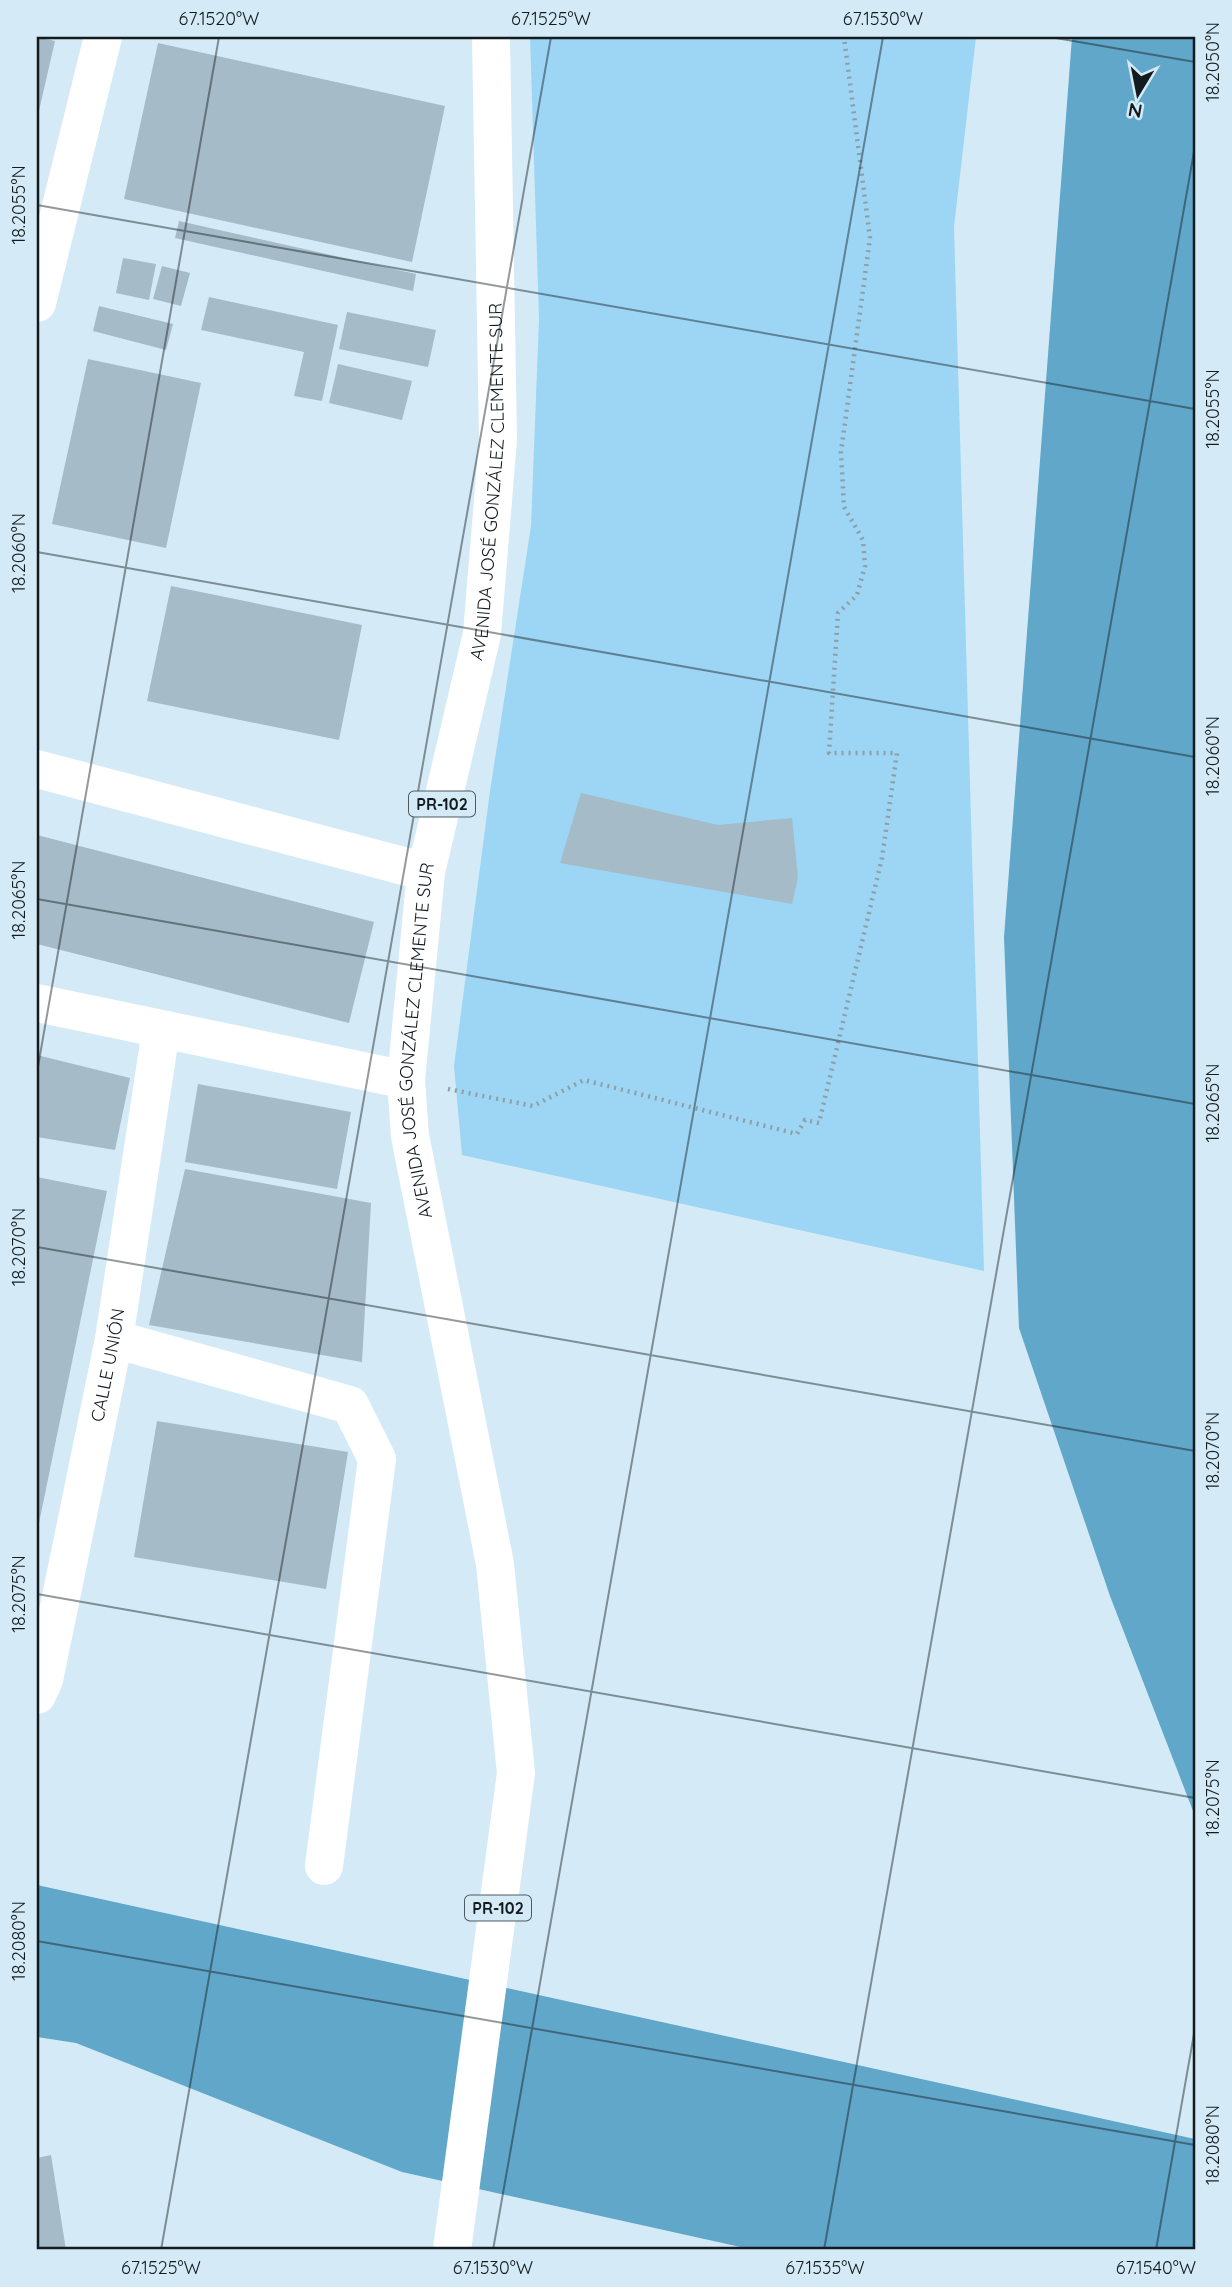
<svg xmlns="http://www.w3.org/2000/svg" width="1232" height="2287" viewBox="0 0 1232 2287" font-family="Quicksand,sans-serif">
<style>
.green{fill:#9cd6f4}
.water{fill:#61a7c9}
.building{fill:#a5bbc7}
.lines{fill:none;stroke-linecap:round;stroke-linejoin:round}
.path{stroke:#8d9ea7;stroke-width:4.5;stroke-dasharray:2 5;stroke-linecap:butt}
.minor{stroke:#fff;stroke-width:38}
.tertiary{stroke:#fff;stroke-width:38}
.primary{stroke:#fff;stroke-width:38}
.ticks{fill:none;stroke:#131b1f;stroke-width:2;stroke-opacity:0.45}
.labels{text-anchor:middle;stroke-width:7;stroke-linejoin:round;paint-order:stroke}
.shield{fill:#d4ebf7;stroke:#4d5960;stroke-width:2}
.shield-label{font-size:16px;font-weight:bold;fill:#131b1f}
.street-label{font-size:18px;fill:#131b1f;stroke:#d4ebf7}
.neatline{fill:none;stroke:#131b1f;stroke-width:2.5}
.ticks-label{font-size:18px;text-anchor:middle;fill:#131b1f}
</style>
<rect width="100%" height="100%" fill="#d4ebf7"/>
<polygon class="green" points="530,37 976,37 954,227 984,1271 462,1155 454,1066 490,791 531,526 539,319"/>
<g class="water">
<polygon points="1072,37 1195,37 1195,1816 1110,1596 1019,1328 1004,937"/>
<polygon points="37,1885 1195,2139 1195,2250 754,2250 402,2172 76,2043 37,2037"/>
</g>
<g class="building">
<polygon points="37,37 55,41 38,115 37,115"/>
<polygon points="158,43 445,106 412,262 124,199"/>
<polygon points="179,221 416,274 413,291 175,238"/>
<polygon points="123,258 156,264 149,300 116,293"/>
<polygon points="162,266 190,273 181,306 153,299"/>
<polygon points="209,297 338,325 322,401 294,396 304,352 201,330"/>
<polygon points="99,306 173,324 166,350 93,331"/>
<polygon points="347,312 436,330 428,367 339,349"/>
<polygon points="88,359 201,383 166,548 52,524"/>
<polygon points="338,364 412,381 402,420 329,403"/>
<polygon points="171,586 362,625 339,740 147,701"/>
<polygon points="581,793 718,825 792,818 798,878 792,904 560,863"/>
<polygon points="37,835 374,922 349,1023 37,944"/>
<polygon points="37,1055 130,1078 115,1150 37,1137"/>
<polygon points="198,1084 351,1112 337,1189 185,1162"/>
<polygon points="185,1169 371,1203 362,1362 149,1325"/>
<polygon points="37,1177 107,1191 38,1528 37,1528"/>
<polygon points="157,1421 348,1452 326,1589 134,1557"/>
<polygon points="51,2155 66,2250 37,2250 37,2158"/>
</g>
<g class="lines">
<polyline class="path" points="448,1089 533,1106 584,1080 797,1134 805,1120 819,1123 882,858 897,753 829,753 838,613 857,595 865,566 863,540 844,507 841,452 870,238 844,37"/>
<g class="minor">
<polyline points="37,1003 406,1080"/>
<polyline points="114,1339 350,1405 377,1459 324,1866"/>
<path id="s1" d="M 37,1695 L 44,1680 L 114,1339 L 161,1030"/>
</g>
<polyline class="tertiary" points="37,769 426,872"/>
<g class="primary">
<polyline points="37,303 103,37"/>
<path id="s2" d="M 452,2250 L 516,1773 L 495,1564 L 410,1136 L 406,1080 L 426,872 L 482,634 L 498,439 L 491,37"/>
</g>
</g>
<path class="ticks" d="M 1050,37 L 1195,62M 37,205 L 1195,409M 37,552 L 1195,757M 37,899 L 1195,1104M 37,1072 L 219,37M 37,1247 L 1195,1451M 37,1594 L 1195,1798M 37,1941 L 1195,2145M 161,2250 L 551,37M 493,2250 L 883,37M 824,2250 L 1195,146M 1156,2250 L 1195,2028"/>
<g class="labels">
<g class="shield">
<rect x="409" y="791.5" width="66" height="25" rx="5"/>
<rect x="465" y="1895.5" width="66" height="25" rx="5"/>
</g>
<g class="shield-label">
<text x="442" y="810">PR-102</text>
<text x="498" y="1914">PR-102</text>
</g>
<g class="street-label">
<text dy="6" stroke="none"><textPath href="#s2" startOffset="1790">AVENIDA JOSÉ GONZÁLEZ CLEMENTE SUR</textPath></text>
<text dy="6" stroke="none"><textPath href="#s2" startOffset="1223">AVENIDA JOSÉ GONZÁLEZ CLEMENTE SUR</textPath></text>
<text dy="6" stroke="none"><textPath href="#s1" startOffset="338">CALLE UNIÓN</textPath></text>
</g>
</g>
<rect width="1232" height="2287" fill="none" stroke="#d4ebf7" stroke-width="77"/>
<g transform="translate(1138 94) rotate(190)" stroke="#d4ebf7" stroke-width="5" paint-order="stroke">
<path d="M0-5L12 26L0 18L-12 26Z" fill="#131b1f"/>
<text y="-10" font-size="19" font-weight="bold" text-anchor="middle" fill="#131b1f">N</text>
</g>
<rect x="38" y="38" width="1156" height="2210" class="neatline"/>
<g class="ticks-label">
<text x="219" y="25">67.1520°W</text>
<text x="551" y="25">67.1525°W</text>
<text x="883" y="25">67.1530°W</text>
<text transform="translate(1213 62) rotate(-90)" y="6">18.2050°N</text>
<text transform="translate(19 205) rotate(-90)" y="6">18.2055°N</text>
<text transform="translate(1213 409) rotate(-90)" y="6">18.2055°N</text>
<text transform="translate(19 553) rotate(-90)" y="6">18.2060°N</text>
<text transform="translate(1213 756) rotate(-90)" y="6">18.2060°N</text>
<text transform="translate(19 900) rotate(-90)" y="6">18.2065°N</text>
<text transform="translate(1213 1103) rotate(-90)" y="6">18.2065°N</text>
<text transform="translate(19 1247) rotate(-90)" y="6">18.2070°N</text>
<text transform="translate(1213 1451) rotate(-90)" y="6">18.2070°N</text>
<text transform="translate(19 1594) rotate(-90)" y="6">18.2075°N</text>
<text transform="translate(1213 1798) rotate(-90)" y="6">18.2075°N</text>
<text transform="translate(19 1941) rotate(-90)" y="6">18.2080°N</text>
<text transform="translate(1213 2145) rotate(-90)" y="6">18.2080°N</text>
<text x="161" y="2274">67.1525°W</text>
<text x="493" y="2274">67.1530°W</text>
<text x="825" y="2274">67.1535°W</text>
<text x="1156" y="2274">67.1540°W</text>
</g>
</svg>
